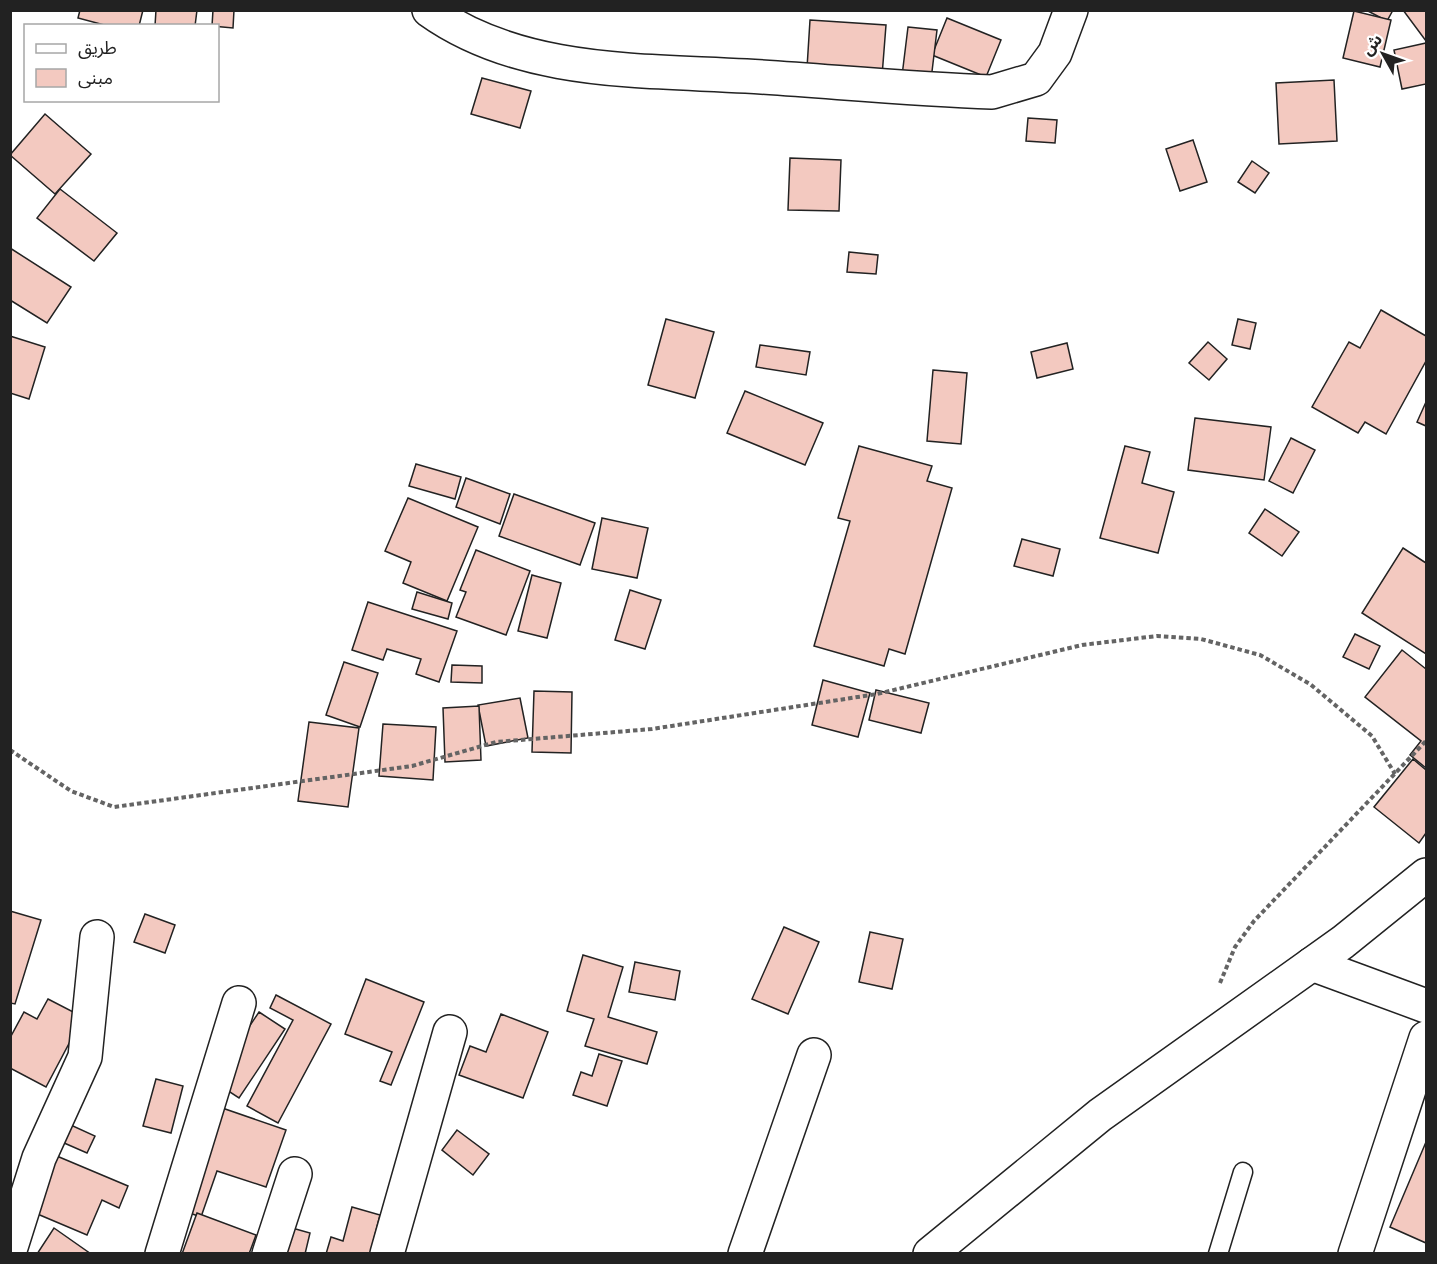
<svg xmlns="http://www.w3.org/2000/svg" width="1437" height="1264" viewBox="0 0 1437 1264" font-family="Montserrat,'Noto Sans Arabic',sans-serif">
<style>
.building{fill:#f3c9c0;stroke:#222;stroke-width:1.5}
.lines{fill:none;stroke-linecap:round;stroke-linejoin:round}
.service-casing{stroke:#222;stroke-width:21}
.minor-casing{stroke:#222;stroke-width:36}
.tertiary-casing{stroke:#222;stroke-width:36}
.path{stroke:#646464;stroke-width:4;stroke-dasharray:4.5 3;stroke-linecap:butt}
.service{stroke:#fff;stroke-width:18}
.minor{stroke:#fff;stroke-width:33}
.tertiary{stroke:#fff;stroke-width:33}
</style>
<rect width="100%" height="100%" fill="#fff"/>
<g class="building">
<polygon points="80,10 143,10 139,26 108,26 78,18"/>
<polygon points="156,10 197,10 195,26 155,26"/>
<polygon points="213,10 234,10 233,28 212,26"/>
<polygon points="1366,10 1393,10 1387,21"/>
<polygon points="1403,10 1426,10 1426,41"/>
<polygon points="1354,11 1391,20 1380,67 1343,58"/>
<polygon points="947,18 1001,40 986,77 932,55"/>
<polygon points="810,20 886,25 881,89 806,84"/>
<polygon points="908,27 937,30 930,88 901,84"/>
<polygon points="1426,43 1426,84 1402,89 1394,50"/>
<polygon points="482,78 531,91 520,128 471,114"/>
<polygon points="1334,80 1337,141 1279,144 1276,83"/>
<polygon points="45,114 91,154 55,194 10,155"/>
<polygon points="1028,118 1057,120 1055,143 1026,141"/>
<polygon points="1193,140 1207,182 1180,191 1166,149"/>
<polygon points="790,158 841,160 839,211 788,210"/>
<polygon points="1252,161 1269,173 1255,193 1238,182"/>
<polygon points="60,189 117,233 94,261 37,218"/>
<polygon points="10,248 71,287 47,323 10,300"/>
<polygon points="849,252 878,255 876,274 847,272"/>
<polygon points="1381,310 1426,336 1426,361 1386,434 1365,422 1358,433 1312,407 1349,342 1360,348"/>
<polygon points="666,319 714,332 695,398 648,385"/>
<polygon points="1238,319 1256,323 1250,349 1232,345"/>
<polygon points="10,336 45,347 29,399 10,393"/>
<polygon points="1208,342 1227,359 1209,380 1189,363"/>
<polygon points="1067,343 1073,369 1037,378 1031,352"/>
<polygon points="760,345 810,352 806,375 756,367"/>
<polygon points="933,370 967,373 961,444 927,441"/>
<polygon points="745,391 823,423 805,465 727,433"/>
<polygon points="1426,402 1426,426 1417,422"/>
<polygon points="1195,418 1271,427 1264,480 1188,470"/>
<polygon points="1291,438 1315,450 1293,493 1269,481"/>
<polygon points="859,446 932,466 927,481 952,488 905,654 889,649 884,666 814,646 850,521 838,518"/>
<polygon points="1125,446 1150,452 1142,483 1174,492 1158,553 1100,538"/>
<polygon points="416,464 461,477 455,499 409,486"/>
<polygon points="466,478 510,494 500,524 456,507"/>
<polygon points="514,494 595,523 580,565 499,536"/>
<polygon points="408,498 478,527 447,601 403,583 411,562 385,551"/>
<polygon points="1265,509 1299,532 1282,556 1249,533"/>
<polygon points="602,518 648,528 637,578 592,569"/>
<polygon points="1022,539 1060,549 1053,576 1014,566"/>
<polygon points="1403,548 1426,563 1426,654 1362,613"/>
<polygon points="476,550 530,571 506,635 456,617 466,592 460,590"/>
<polygon points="532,575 561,583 547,638 518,631"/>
<polygon points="630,590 661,600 645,649 615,640"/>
<polygon points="417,592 452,603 448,619 412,609"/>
<polygon points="368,602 457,631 439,682 416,674 421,659 387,649 383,660 352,650"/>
<polygon points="1355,634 1380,646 1369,669 1343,657"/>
<polygon points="1402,650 1426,669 1426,768 1410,755 1421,741 1365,697"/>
<polygon points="344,662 378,673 360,727 326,715"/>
<polygon points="452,665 482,666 482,683 451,682"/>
<polygon points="823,680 870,693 858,737 812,725"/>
<polygon points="876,690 929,703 921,733 869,720"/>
<polygon points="534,691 572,692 571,753 532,752"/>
<polygon points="520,698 528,738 486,746 478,705"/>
<polygon points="479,706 481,760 445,762 443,708"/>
<polygon points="309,722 359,728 348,807 298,801"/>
<polygon points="383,724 436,727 433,780 379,776"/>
<polygon points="1413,759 1426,770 1426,833 1419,843 1374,807"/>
<polygon points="10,911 41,920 15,1004 10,1003"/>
<polygon points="145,914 175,925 165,953 134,942"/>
<polygon points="784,927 819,942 788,1014 752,999"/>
<polygon points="870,932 903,939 892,989 859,982"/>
<polygon points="583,955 623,967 608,1017 657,1032 647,1064 585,1046 594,1019 567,1011"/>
<polygon points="635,962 680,971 675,1000 629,992"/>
<polygon points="366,979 424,1002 391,1085 380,1081 392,1052 345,1034"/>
<polygon points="276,995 331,1024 278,1123 247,1106 293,1020 270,1008"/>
<polygon points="48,999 83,1017 46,1087 10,1068 10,1038 24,1012 37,1019"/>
<polygon points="259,1012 285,1029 239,1098 213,1081"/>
<polygon points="501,1014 548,1032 523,1098 459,1075 470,1046 486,1052"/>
<polygon points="599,1054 622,1061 607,1106 573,1095 581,1072 592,1076"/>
<polygon points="156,1079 183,1086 171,1133 143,1126"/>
<polygon points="199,1100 286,1130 266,1187 217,1171 201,1217 164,1204"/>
<polygon points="62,1121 95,1136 87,1153 55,1139"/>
<polygon points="457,1130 489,1154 473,1175 442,1150"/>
<polygon points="1426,1142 1426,1243 1390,1227"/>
<polygon points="52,1154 128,1186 119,1208 102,1200 87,1235 28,1210"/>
<polygon points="352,1207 380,1215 370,1254 326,1254 331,1237 343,1241"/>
<polygon points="197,1213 256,1235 249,1254 182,1254"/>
<polygon points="285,1226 310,1233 305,1254 277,1254"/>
<polygon points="54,1228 91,1254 37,1254"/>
</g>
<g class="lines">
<g class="service-casing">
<polyline id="service" points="1218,1254 1243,1172"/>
</g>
<g class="minor-casing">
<g id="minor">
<path d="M 429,10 C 520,75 640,70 746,76 C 828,81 910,89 992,92 L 1036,79 L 1055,53 L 1071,10"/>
<polyline points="1312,964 1426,1006"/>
<polyline points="10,1250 39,1158 85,1057 97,937"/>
<polyline points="162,1254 239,1003"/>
<polyline points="269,1254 295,1174"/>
<polyline points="387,1254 450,1032"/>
<polyline points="745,1254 814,1055"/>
<polyline points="1355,1254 1426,1038"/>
</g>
</g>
<g class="tertiary-casing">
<polyline id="tertiary" points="930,1254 1100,1115 1343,942 1426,875"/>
</g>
<g class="path">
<polyline points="10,750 71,791 114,807 412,766 496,742 652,729 877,694 1082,645 1157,636 1201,639 1260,655 1310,684 1372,736 1395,774"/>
<polyline points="1220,983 1235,947 1254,921 1426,741"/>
</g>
<use href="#service" class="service"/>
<use href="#minor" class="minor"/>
<use href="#tertiary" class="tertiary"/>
</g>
<rect width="1437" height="1264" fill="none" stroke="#222222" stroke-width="24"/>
<rect x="24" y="24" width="195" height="78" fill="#ffffff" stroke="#a7a7a7" stroke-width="1.5"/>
<rect x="36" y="44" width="30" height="9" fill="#ffffff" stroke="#a7a7a7" stroke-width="1.5"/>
<text x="78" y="54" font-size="18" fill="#222222">طريق</text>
<rect x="36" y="69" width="30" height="18" fill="#f3c9c0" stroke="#a7a7a7" stroke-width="1.5"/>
<text x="78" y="84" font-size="18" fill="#222222">مبنى</text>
<g transform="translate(1383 54) rotate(310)" stroke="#ffffff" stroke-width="4.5" paint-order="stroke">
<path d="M0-4.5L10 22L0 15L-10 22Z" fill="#222222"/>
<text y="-9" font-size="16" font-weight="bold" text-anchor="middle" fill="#222222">ش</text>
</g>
</svg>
